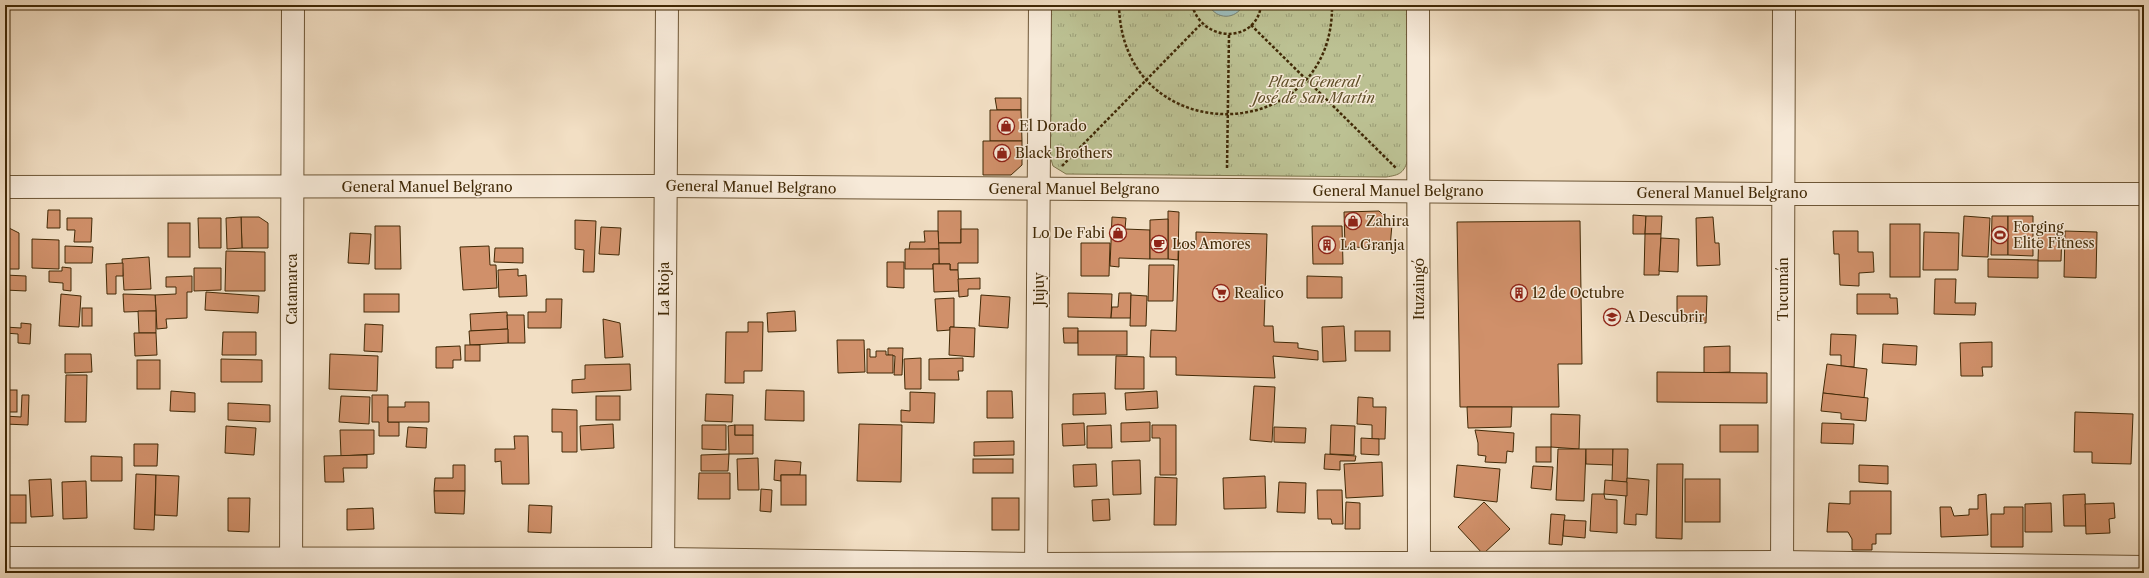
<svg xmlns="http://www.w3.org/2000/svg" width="2149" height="578" viewBox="0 0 2149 578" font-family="'Libre Caslon Text',serif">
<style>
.park{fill:url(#park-tufts);stroke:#7e754c}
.water{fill:#9cbcba;stroke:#788172}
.building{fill:#d0906a;stroke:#412906}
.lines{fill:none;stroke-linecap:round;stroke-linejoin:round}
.minor-casing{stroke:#6d5636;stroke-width:24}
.path{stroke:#412906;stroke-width:2.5;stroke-dasharray:3 2;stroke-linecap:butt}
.minor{stroke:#f7ead9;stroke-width:22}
.labels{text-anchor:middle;stroke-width:3;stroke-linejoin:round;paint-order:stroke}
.park-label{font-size:14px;font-style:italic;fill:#604f29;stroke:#f7ead9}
.poi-label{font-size:14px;fill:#412906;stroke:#f7ead9;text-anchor:start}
.street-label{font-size:14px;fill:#412906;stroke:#f7ead9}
</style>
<defs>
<pattern id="park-tufts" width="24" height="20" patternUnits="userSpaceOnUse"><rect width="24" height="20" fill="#bcc193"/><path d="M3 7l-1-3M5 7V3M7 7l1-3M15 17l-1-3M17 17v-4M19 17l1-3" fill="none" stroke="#9a9d76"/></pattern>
</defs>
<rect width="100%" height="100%" fill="#f2dfc4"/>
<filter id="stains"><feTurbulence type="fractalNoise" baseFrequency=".005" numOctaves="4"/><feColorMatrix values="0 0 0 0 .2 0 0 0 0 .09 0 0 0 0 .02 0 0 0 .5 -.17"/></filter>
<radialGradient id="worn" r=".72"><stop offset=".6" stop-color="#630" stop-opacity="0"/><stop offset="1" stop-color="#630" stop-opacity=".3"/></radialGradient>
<path class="park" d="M 1050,5 L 1408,5 L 1408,159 C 1404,173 1400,175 1386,177 L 1066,174 L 1053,166 L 1050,156 Z"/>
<path class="water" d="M 1209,5 L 1243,5 C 1236,20 1216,20 1209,5 Z"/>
<g class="building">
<polygon points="995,98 1021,98 1021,110 997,110"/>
<polygon points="990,110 1021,110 1022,141 990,141"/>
<polygon points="983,141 1022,141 1022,165 1011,175 983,175"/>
<polygon points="48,210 60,210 60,228 47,228"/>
<rect x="938" y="211" width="23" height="32"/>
<polygon points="1168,211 1179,212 1178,260 1168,259"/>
<polygon points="1379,211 1392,224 1390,248 1345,247 1344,212"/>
<polygon points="1633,215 1646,216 1645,234 1633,234"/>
<polygon points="1646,216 1662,216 1661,234 1645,234"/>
<polygon points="1964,216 1990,218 1988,257 1962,256"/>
<polygon points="1992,216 2008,216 2008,255 1991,255"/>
<polygon points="2008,216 2033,216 2033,256 2008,255"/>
<polygon points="241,217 259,217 268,223 268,248 242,248"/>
<polygon points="241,217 242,248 227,249 226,218"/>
<polygon points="1112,217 1126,218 1125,229 1150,230 1150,259 1119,258 1119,267 1110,266"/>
<polygon points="1713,217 1715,243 1719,243 1720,265 1697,266 1696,218"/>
<polygon points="67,218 92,218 91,242 74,242 75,230 67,230"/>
<polygon points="198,218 221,218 221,248 199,248"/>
<polygon points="1168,219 1168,259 1150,259 1150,220"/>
<polygon points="575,220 596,221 594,272 583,272 584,250 575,249"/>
<polygon points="1580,221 1582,364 1558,364 1559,407 1460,407 1457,222"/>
<rect x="168" y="223" width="22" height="34"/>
<rect x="1890" y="224" width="30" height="53"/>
<polygon points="5,226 19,233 19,269 5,269"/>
<polygon points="375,226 400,226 401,269 375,269"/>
<polygon points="1312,226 1342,226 1343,264 1313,264"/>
<polygon points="601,227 621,228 619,255 599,254"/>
<polygon points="961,229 978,229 978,263 958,263 958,270 950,270 950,264 939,264 938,243 961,243"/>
<polygon points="924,231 938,231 939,249 909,250 910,242 925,242"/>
<polygon points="1833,231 1858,231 1858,252 1873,252 1874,272 1859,273 1859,286 1840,285 1839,254 1834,254"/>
<polygon points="2039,231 2062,231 2061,261 2038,261"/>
<polygon points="2065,231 2097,232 2096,278 2064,277"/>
<polygon points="1196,232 1267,234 1264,326 1273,326 1274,342 1298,343 1298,348 1318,351 1318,360 1273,356 1275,378 1176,375 1176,357 1150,357 1151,330 1176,331 1179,243 1196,244"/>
<polygon points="1924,232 1959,233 1958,270 1923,270"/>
<polygon points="350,233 371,234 369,264 348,263"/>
<polygon points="1645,234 1661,234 1659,275 1644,275"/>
<polygon points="1661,238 1679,239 1678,272 1659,271"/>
<polygon points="32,239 59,240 59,269 32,268"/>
<polygon points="1081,243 1110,243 1109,276 1081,276"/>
<polygon points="65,246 93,247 92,263 65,263"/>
<polygon points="489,246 490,265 496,265 497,288 463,290 460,247"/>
<polygon points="495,248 523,248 523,263 494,262"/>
<polygon points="905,249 939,249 939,264 933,264 933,269 905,269"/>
<polygon points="226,251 265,252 265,291 225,291"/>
<polygon points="149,257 151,289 124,290 122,259"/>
<polygon points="1988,259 2038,260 2038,278 1988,277"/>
<polygon points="887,262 904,262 904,288 887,287"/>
<polygon points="123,263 123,276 116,276 116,294 107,294 106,264"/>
<polygon points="933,264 950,264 950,270 958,270 959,291 934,292"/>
<polygon points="1149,265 1174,265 1173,301 1148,301"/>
<polygon points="62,267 71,268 71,291 63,290 63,283 49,282 49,271 62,271"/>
<polygon points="194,268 221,268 221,290 194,291"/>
<polygon points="518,269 518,276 526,275 527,296 499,297 498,270"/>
<polygon points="5,275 26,276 26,291 5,290"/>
<polygon points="192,276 192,292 187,292 187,318 166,319 167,328 157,329 155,295 176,294 176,287 166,287 166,277"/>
<polygon points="1307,276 1342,277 1342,298 1307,298"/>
<polygon points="980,278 980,289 968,289 968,296 959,297 958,279"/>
<polygon points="1935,279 1956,279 1955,303 1976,303 1975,315 1934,314"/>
<polygon points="206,292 259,296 258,313 205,310"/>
<polygon points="1068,293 1112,294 1111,318 1068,317"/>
<polygon points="1119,293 1131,293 1131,318 1111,318 1112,307 1118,307"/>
<polygon points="61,294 81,296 79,327 59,326"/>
<polygon points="123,294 155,295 156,311 124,312"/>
<rect x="364" y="294" width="35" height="18"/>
<polygon points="1857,294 1890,294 1890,298 1897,298 1898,314 1857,314"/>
<polygon points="981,295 1010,297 1008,328 979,326"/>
<polygon points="1131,295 1147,296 1146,326 1130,326"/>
<polygon points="1677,296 1707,296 1706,323 1677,322"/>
<polygon points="954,298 954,327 950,327 950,330 937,331 935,299"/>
<polygon points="546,299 562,299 561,328 528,328 528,312 546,312"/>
<rect x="82" y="308" width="10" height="18"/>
<polygon points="138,311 156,311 156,333 139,333"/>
<polygon points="795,311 796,331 768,332 767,313"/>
<polygon points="507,312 508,329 471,331 470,314"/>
<polygon points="507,315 524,315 525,343 508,343"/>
<polygon points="603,319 620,323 623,357 605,358"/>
<polygon points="748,322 763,322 762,371 744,371 744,383 725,383 726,332 748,332"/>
<polygon points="21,323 31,324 30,344 18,343 18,334 5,333 5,327 21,328"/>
<polygon points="365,324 383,325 382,352 364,351"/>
<polygon points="1344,326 1346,361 1323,362 1322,327"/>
<polygon points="950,327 975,328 974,357 949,355"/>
<polygon points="1063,328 1078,328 1078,343 1064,343"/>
<polygon points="508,329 508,343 470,345 469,331"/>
<rect x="1078" y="331" width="49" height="24"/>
<rect x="1355" y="331" width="35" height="20"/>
<polygon points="223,332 256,332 256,355 222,355"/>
<polygon points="134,333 156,333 157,355 135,356"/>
<polygon points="1831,334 1856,335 1854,367 1841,366 1841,355 1830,355"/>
<polygon points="837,340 864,340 865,372 838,373"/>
<polygon points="1992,342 1992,367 1982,367 1983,376 1961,376 1960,343"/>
<polygon points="1883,344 1917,346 1916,365 1882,363"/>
<rect x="465" y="345" width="15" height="16"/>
<polygon points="460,346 461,360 453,360 453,368 436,368 436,347"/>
<polygon points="1730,346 1730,372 1704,373 1704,347"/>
<polygon points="888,348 903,348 902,375 894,375 895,356 888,355"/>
<polygon points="867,349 870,349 870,357 876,357 876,351 886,351 886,355 893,355 893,373 867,373"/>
<polygon points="65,354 91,354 92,372 65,373"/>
<polygon points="330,354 378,356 377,391 329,389"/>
<polygon points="1116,356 1144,357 1144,389 1115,389"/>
<polygon points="921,358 921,389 905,389 904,359"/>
<polygon points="963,358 963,371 958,371 959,380 929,380 929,359"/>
<polygon points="221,359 262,360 262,382 221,382"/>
<rect x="137" y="360" width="23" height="29"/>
<polygon points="630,364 631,390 572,393 572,380 585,379 585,365"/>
<polygon points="1827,364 1867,369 1864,398 1823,393"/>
<polygon points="1657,372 1767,373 1767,403 1657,402"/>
<polygon points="66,375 87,375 86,422 65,422"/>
<polygon points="1254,386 1275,387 1272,442 1250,440"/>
<rect x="5" y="390" width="12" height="22"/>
<polygon points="766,390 804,391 804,421 765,420"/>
<polygon points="171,391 195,393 195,412 170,411"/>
<polygon points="987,391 1012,391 1013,418 987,418"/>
<polygon points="1157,391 1158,408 1126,410 1125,393"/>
<polygon points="910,392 935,393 934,423 901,422 901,410 910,411"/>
<polygon points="1105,393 1106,414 1073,415 1073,394"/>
<polygon points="1823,393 1868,398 1866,421 1841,419 1841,413 1821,411"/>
<polygon points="706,394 733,395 732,422 705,421"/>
<polygon points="22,395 29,395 28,425 5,424 5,416 21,417"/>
<polygon points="372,395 388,395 388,422 399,422 399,436 379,436 379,422 372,422"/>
<polygon points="341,396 370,397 369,424 339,422"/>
<rect x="596" y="396" width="24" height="24"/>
<polygon points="1358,397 1373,398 1373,407 1386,407 1385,439 1372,439 1372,425 1357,424"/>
<polygon points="405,402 429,402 429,422 388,422 388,407 405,407"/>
<polygon points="228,403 270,405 270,422 228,420"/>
<polygon points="1467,407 1512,407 1511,427 1468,428"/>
<polygon points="552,409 577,410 577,452 562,452 562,432 552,432"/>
<polygon points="2075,412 2133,414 2131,464 2092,463 2092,452 2074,452"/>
<polygon points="1551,414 1580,415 1579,449 1551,447"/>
<polygon points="1150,422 1150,441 1121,442 1121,423"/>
<polygon points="1084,423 1085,445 1063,446 1062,424"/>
<polygon points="1822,423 1854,424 1853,444 1821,443"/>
<polygon points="613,424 614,448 581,450 580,426"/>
<polygon points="859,424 902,425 901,482 857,481"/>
<polygon points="702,425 726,425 726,450 702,449"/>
<polygon points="735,425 735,435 753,435 753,454 729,454 728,426"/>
<rect x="735" y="425" width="18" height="10"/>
<polygon points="1111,425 1112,448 1087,448 1087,426"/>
<polygon points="1152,425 1176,425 1176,475 1160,475 1160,438 1152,438"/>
<polygon points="1331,425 1355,426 1354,455 1330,454"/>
<rect x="1720" y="425" width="38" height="27"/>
<polygon points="226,426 256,428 254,455 225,453"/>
<polygon points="408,427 427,428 426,448 406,447"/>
<polygon points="1274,427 1306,428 1305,443 1274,442"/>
<polygon points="340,430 374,430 374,454 341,456"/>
<polygon points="1475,430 1514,433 1513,452 1507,451 1506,463 1485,462 1486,456 1478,455 1478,443"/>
<polygon points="514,436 528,436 529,484 502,484 501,461 495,462 495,449 515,449"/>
<polygon points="1361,438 1379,439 1379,455 1361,454"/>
<polygon points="1014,441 1014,455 974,456 974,442"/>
<polygon points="134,444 158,444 157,466 134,466"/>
<rect x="1536" y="447" width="15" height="15"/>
<polygon points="1558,449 1586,449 1584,501 1556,500"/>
<polygon points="1586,449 1613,449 1613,465 1586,464"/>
<polygon points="1613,449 1628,449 1627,482 1612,481"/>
<polygon points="729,454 728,471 701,471 701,455"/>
<polygon points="1325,454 1356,456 1355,461 1340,461 1340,470 1324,469"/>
<polygon points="367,455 367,468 343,468 344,482 325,482 324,456"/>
<polygon points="91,456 122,457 122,481 91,481"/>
<polygon points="758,458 759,490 738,490 737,459"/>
<rect x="973" y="459" width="40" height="14"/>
<polygon points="775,460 801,462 800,475 781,475 781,481 774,480"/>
<polygon points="1140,460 1141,494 1113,495 1112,461"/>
<polygon points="1382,462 1383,496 1346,498 1344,464"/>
<polygon points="1096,464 1097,486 1074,487 1073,465"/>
<polygon points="1657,464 1683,464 1682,539 1656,538"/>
<polygon points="453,465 465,465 465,491 434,491 435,478 453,478"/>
<polygon points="1457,465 1500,469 1497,502 1454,497"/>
<polygon points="1859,465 1888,466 1888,484 1859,482"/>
<polygon points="1533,466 1553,467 1551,490 1531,488"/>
<polygon points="699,473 730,473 730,499 698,499"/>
<polygon points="136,474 156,475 154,530 134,529"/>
<polygon points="156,475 179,476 177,516 155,515"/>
<rect x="781" y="475" width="25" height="30"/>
<polygon points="1265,476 1266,508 1224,509 1223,478"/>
<polygon points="1155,477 1177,478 1176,525 1154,525"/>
<polygon points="1627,478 1649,480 1647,515 1636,514 1636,525 1624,524"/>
<polygon points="51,479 53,516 31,517 29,480"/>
<rect x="1685" y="479" width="35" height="43"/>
<polygon points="1605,480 1627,482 1627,496 1604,494"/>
<polygon points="86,481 87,518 63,519 62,482"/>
<polygon points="1279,482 1306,483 1305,513 1277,512"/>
<polygon points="761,489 772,490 771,512 760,511"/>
<polygon points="1317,490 1342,490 1343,524 1332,524 1331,519 1318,519"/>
<polygon points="434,491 465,491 464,514 435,513"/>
<polygon points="1850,491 1891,491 1891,534 1876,534 1876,544 1872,544 1872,550 1852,550 1852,539 1848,532 1827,532 1829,503 1850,504"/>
<polygon points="1592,494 1604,494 1605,499 1617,500 1617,533 1590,531"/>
<polygon points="1986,494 1988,535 1941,537 1940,507 1951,507 1954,516 1969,515 1969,509 1978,509 1978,495"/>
<polygon points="2085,494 2086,526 2064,526 2063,495"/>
<rect x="5" y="495" width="21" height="28"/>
<polygon points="228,498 250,498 249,532 228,531"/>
<rect x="992" y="498" width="27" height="32"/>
<polygon points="1109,499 1110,520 1093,521 1092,500"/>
<polygon points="1346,502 1360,503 1360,529 1345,529"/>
<polygon points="1484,502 1510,529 1483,554 1458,527"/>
<polygon points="2051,503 2052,532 2025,532 2025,504"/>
<polygon points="2114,503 2115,518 2109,519 2110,533 2086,534 2085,504"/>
<polygon points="529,505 552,506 551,533 528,532"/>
<polygon points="2004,507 2023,507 2023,547 1991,547 1991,514 2004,514"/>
<polygon points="373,508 374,529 347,530 347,509"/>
<polygon points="1551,514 1565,515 1562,545 1549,544"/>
<polygon points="1564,520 1586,521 1585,538 1563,536"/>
</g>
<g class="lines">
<g class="minor-casing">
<g id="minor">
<polyline points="1418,5 1419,573"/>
<polyline points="5,187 665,186 1783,194 2144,194"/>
<polyline points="5,558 663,559 1036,564 1782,562 2144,567"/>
<polyline points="291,573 293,5"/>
<polyline points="663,573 667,5"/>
<polyline points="1036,573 1040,5"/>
<polyline points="1782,573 1784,5"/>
</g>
</g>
<g class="path">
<path d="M 1119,5 C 1122,153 1334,148 1332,5"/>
<path d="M 1192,5 C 1203,44 1257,43 1261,5"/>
<polyline points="1251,25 1396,168"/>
<polyline points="1062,166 1201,24"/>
<polyline points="1227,168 1229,34"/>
</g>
<use href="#minor" class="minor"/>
</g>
<defs>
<g id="shop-ring" transform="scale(0.9)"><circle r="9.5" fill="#f7ead9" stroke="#8f2418" stroke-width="1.5"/><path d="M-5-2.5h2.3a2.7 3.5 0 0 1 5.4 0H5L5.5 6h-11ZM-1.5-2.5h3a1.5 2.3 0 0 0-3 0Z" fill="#8f2418"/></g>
<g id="stadium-ring" transform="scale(0.9)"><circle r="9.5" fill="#f7ead9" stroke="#8f2418" stroke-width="1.5"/><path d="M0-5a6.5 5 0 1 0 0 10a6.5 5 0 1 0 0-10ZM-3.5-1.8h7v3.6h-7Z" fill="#8f2418"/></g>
<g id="cafe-ring" transform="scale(0.9)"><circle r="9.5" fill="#f7ead9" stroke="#8f2418" stroke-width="1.5"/><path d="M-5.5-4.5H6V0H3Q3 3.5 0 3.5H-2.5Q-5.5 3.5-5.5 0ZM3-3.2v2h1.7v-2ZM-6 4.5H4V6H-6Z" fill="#8f2418"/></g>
<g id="building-ring" transform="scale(0.9)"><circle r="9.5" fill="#f7ead9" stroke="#8f2418" stroke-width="1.5"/><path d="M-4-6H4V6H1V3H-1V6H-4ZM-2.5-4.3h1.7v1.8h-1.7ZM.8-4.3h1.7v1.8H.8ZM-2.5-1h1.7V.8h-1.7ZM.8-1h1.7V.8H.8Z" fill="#8f2418"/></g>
<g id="supermarket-ring" transform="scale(0.9)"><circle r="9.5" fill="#f7ead9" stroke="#8f2418" stroke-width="1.5"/><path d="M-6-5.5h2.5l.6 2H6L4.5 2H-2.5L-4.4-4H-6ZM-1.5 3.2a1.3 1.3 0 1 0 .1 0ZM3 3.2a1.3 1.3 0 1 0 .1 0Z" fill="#8f2418"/></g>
<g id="school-ring" transform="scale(0.9)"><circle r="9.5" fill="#f7ead9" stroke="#8f2418" stroke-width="1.5"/><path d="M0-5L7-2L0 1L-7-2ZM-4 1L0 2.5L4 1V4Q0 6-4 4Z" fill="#8f2418"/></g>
</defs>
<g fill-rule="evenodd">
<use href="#shop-ring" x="1006" y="126"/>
<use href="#shop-ring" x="1002" y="153"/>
<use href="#shop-ring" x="1353" y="221"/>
<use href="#shop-ring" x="1118" y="233"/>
<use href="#stadium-ring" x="2000" y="235"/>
<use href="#cafe-ring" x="1159" y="244"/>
<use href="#building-ring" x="1327" y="245"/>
<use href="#supermarket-ring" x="1221" y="293"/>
<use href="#building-ring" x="1519" y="293"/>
<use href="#school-ring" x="1612" y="317"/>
</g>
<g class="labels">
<g class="park-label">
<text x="1314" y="87">Plaza General<tspan x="1314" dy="16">José de San Martín</tspan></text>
</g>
<g class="poi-label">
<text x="1019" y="131">El Dorado</text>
<text x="1015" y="158">Black Brothers</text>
<text x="1366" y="226">Zahira</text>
<text x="2013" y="232">Forging<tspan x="2013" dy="16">Elite Fitness</tspan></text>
<text x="1105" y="238" text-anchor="end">Lo De Fabi</text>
<text x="1172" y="249">Los Amores</text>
<text x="1340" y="250">La Granja</text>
<text x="1234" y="298">Realico</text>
<text x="1532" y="298">12 de Octubre</text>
<text x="1625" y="322">A Descubrir</text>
</g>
<g class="street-label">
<text x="427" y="192">General Manuel Belgrano</text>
<text transform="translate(751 187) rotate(1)" y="5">General Manuel Belgrano</text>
<text x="1074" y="194">General Manuel Belgrano</text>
<text x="1398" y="196">General Manuel Belgrano</text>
<text x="1722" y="198">General Manuel Belgrano</text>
<text transform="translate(292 289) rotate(-90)" y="5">Catamarca</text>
<text transform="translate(664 289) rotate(-90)" y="5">La Rioja</text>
<text transform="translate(1039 289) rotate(-90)" y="5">Jujuy</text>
<text transform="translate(1419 289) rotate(-90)" y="5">Ituzaingó</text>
<text transform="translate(1783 289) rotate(-90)" y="5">Tucumán</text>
</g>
</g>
<rect width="2149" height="578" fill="none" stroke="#f2dfc4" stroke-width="20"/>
<rect x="6" y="6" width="2137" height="566" fill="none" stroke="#412906" stroke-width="2"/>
<rect x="10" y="10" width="2129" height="558" fill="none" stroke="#412906"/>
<rect width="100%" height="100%" filter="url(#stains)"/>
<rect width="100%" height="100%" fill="url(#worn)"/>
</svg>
